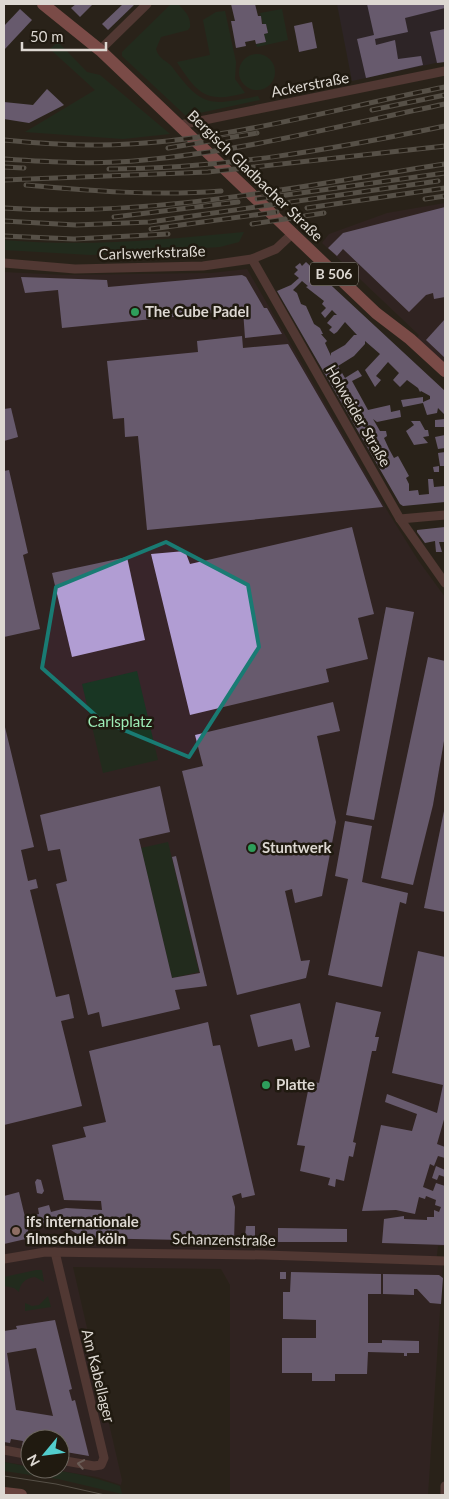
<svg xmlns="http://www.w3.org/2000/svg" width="449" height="1499" viewBox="0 0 449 1499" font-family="Lato,sans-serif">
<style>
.commercial{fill:#38252a}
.industrial{fill:#312736}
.green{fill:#193623}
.building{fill:#b19dd3;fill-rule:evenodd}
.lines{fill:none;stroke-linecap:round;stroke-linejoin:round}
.minor{stroke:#805252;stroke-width:9}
.secondary{stroke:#b46a6b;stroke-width:12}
.primary{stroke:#dc7c7f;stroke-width:12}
.tram{stroke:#8c877f;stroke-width:1}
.rail-casing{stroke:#8c877f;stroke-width:5}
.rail{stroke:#201a10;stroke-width:3;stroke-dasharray:9;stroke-linecap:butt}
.oneway{stroke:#b8a29f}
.marked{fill:none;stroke:#197b73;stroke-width:4;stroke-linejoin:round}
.leisure-dot{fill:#2e9e5b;stroke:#201a10;stroke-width:2}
.education-dot{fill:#8d6e63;stroke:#201a10;stroke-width:2}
.labels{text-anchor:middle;stroke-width:5;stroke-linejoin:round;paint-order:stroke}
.shield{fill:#201a10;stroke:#a49f98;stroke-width:1}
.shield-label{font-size:14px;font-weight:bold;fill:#ddd8d2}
.street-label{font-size:15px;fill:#ddd8d2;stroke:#201a10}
.poi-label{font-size:15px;font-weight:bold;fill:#ddd8d2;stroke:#201a10;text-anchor:start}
.park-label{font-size:15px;fill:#9dedb7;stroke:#201a10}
</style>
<rect width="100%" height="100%" fill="#292319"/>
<g class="commercial">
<polygon points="445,203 445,363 417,338 419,335 322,243 329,234 387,213"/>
<polygon points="247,269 388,512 418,560 445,597 445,1246 438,1246 436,1263 443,1265 428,1495 230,1495 230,1285 221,1269 73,1267 122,1480 121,1485 97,1477 49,1469 60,1469 60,1439 30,1439 30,1466 4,1462 4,272 64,275 211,273"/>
</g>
<polygon class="industrial" points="337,4 445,4 445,61 352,81"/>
<g class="green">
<path d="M 171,4 L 178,4 C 185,11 191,17 190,27 L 188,30 L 161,37 L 156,49 C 159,60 167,60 173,68 C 203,109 211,105 258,96 L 260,100 L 186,116 L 122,56 L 122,52 Z"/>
<polygon points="282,9 288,40 257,47 256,44 266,42 264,34 268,33 266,24 263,24 260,13"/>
<path d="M 225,11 L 236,62 L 235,79 L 245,93 C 206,104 197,93 177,62 L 210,55 L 203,20 L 216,12 Z"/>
<polygon points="58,42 87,72 100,75 170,134 123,139 25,132 95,90 50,49"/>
<circle cx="257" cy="72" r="18"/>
<path d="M 244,232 L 239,242 L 220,247 L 91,255 L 4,250 L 4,240 C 84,247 163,240 244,232 Z"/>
<polygon points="137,671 158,760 103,773 82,684"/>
<polygon points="168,842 199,972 172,978 141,848"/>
<path d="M 36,1270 L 42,1270 L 44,1282 L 35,1277 C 26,1278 20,1283 19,1292 L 14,1288 L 4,1286 L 4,1277 Z"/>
<polygon points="48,1296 51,1307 25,1311 25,1303 32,1306 39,1305"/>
<path d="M 4,1462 L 30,1467 L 30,1469 C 61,1469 91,1476 120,1486 L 122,1494 L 58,1479 L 4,1471 Z"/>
</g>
<g class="building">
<polygon points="76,4 93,4 80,17 71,8"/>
<polygon points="123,4 135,4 108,30 102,24"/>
<polygon points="231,4 255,4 258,16 261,16 262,24 266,24 268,33 264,34 266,42 256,44 255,40 245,42 246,46 236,48 231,21 235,21"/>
<polygon points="367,4 445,4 445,8 405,18 408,32 375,39 376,45 395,40 398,59 421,56 423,65 366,78 357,39 374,35"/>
<polygon points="20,9 32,20 4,50 4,26"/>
<polygon points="312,22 317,48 299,52 294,26"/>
<polygon points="445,29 445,62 437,63 430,32"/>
<polygon points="47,89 64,105 29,123 4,119 4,102 33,105"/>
<polygon points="445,207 445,297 434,299 433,293 426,295 409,312 343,249 337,256 328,248 343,233"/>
<path d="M 306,262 L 445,391 L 445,415 L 438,408 L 437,413 L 427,415 L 423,403 L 403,407 L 401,400 L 423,397 L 423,402 L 430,399 L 430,396 L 421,391 L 420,392 L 418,388 L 407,380 L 400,387 L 393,380 L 399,373 L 388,362 L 376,376 L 381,380 L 375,387 L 365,370 L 380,354 L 365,341 L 365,344 L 354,356 L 338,366 L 345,378 L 358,370 L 362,376 L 352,381 L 368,410 L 390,405 L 391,412 L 400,410 L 401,417 L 377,422 L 373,419 L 380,431 L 386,431 L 387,436 L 384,438 L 389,449 L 394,458 L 398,456 L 409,476 L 406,478 L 409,484 L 409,491 L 418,490 L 419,495 L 429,494 L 428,479 L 433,479 L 434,487 L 445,486 L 445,502 L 403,506 L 400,504 L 277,291 L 291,285 L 299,278 L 294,274 L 298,270 L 295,267 L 300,263 L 302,266 ZM 302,281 L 308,286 L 306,287 L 324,301 L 322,304 L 326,308 L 321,313 L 325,318 L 332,310 L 337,315 L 334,315 L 327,323 L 332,327 L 329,330 L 334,334 L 337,332 L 345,322 L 357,335 L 354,335 L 345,345 L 331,353 L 331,356 L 325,343 L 327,341 L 321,334 L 323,334 L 320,328 L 314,324 L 306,306 L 301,304 L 297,293 L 293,290 Z"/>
<polygon points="242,275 246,277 264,308 267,308 282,334 245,338 243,310 62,328 58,290 25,293 21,277 107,280 108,287"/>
<polygon points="445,319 445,358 426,340"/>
<polygon points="242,336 243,348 288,344 383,507 147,530 138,436 125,437 124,418 113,419 107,361 198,352 197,341"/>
<polygon points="11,408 18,437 4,441 4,409"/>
<polygon points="445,419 445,427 435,427 435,420"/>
<polygon points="411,421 420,421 425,430 428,430 429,436 423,437 428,443 414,445 406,431 414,425"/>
<polygon points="445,435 445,448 438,449 435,437"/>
<polygon points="445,452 445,466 440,466 438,453"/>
<polygon points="439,466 439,472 434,472 433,467"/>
<polygon points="9,470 28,553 23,555 40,629 4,637 4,471"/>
<polygon points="352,527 374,614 358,618 368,659 326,669 329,682 190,715 151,554 185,551 190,564"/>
<polygon points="445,527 445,542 439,542 442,552 436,552 435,541 425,543 417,532 417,530"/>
<polygon points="127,557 145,640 72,657 52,573"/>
<polygon points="386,607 414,612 374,820 346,815"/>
<polygon points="428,657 445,661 445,735 433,805 413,885 381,878"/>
<polygon points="333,702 340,731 317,736 336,822 322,896 295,903 292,889 285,891 301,961 310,960 306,978 237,995 182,771 203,766 195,735"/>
<polygon points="4,723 34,847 21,850 28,881 36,879 38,888 30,890 56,997 69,994 74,1018 61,1021 82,1106 4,1125"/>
<polygon points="160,786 170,832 139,839 172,978 200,973 172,857 176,856 207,986 175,990 180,1009 102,1027 99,1012 88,1015 56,884 67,881 60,849 48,851 40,815"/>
<polygon points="444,811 445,811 445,912 424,908"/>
<polygon points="345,821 372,826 362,882 408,893 406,904 400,902 382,987 328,975 348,879 335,876"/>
<polygon points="418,951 445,957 445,1116 437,1144 445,1147 445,1158 438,1156 434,1166 430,1164 423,1187 433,1191 436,1183 445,1186 445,1245 382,1243 384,1219 404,1216 404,1219 427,1220 427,1217 434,1217 434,1210 439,1212 441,1207 435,1205 436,1200 426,1196 425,1199 419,1197 415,1214 396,1210 362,1211 381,1125 412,1131 417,1114 385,1102 387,1094 437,1113 443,1085 392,1073"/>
<polygon points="336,1002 381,1012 375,1037 379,1037 376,1051 372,1051 353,1142 356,1143 353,1157 349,1156 344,1181 336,1179 335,1187 328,1185 330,1178 300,1171 305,1146 297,1145 310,1081 319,1083"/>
<polygon points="300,1003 310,1047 295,1051 292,1039 258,1047 250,1015"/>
<polygon points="208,1022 213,1046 220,1045 255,1195 242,1198 241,1193 232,1196 235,1207 234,1241 83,1238 68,1228 66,1217 51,1220 52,1226 45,1229 42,1222 27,1226 30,1238 4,1244 4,1196 19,1192 25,1217 39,1214 38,1208 49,1205 51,1212 66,1208 102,1210 101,1201 64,1200 52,1145 86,1137 83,1127 106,1122 89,1051"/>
<polygon points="436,1166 445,1170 445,1177 439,1175 437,1180 432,1178"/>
<polygon points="37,1179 41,1180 44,1191 42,1194 37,1193 35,1182"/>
<polygon points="246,1226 255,1226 255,1237 245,1237"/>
<polygon points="278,1228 347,1229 347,1242 278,1242"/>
<rect x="280" y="1272" width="6" height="7"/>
<polygon points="291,1272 381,1274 381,1294 368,1294 368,1343 382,1343 382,1340 419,1341 419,1353 407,1353 407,1356 404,1356 404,1353 368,1352 367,1374 335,1374 335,1381 312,1381 312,1373 282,1373 282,1338 316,1338 316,1320 283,1319 283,1292 290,1292"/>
<polygon points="383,1274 439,1275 443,1278 441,1304 430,1303 417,1289 414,1289 414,1295 383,1294"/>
<path d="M 55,1320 L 72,1389 L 69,1390 L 72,1401 L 75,1400 L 89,1456 L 60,1451 L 60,1439 L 30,1439 L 30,1446 L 22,1445 L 23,1441 L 11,1439 L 10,1443 L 4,1442 L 4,1331 L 17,1329 L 16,1326 ZM 36,1348 L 53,1416 L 16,1410 L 7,1353 Z"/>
</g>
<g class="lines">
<g class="minor">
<polyline points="100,50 147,4"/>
<polyline points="180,125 445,71"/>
<polyline points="252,259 400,519 445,583"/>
<polyline points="4,263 75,269 203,266 252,259 276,249 292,234"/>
<polyline points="400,519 445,515"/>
<polyline points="55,1252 104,1458 101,1465 94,1466 60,1460"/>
<polyline points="4,1259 45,1252 265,1255 445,1261"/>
<polyline points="4,1450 30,1455"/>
<polyline points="445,1495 445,1486"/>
</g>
<polyline class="secondary" points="4,1493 21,1495"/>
<polyline class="primary" points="43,4 100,50 376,313 410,339 445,371"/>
<polyline class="tram" points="4,1476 56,1484 105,1495"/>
<g class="rail-casing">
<g id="rail">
<polyline points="372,110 445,95"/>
<path d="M 4,140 C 45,144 87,147 129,144 C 233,139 342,107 445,87"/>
<polyline points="168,148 257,133"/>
<path d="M 4,159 C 50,162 97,165 144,160 C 244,151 347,124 445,104"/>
<polyline points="4,167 24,168"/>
<path d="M 109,169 C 222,169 335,149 445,126"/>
<polyline points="4,180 208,172 445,146"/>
<path d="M 26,185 C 90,191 156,196 221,191"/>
<polyline points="257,199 445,173"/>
<polyline points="425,199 445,196"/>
<path d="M 4,208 C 150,218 301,186 445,164"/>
<polyline points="307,208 445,188"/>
<polyline points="114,217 238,202"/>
<polyline points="4,221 76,225 150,222 438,181"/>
<polyline points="252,224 324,213"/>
<polyline points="151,229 277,212"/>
<polyline points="4,236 74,239 168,234"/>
</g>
</g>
<use href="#rail" class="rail"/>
</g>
<defs><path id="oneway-chevron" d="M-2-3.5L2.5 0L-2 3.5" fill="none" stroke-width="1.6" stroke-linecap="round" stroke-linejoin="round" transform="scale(1.25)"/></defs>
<use class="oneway" href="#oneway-chevron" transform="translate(81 1464) rotate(-170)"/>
<path d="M0 0H449V1499H0ZM 166,542 L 248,585 L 259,647 L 189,757 L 102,721 L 42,668 L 56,587 Z" fill="#292319" fill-opacity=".55" fill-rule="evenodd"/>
<path class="marked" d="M 166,542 L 248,585 L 259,647 L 189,757 L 102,721 L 42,668 L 56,587 Z"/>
<g class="leisure-dot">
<circle cx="135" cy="312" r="5"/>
<circle cx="252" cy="848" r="5"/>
<circle cx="266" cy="1085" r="5"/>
</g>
<circle class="education-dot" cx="16" cy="1231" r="5"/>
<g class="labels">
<rect class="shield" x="310" y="262.5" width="48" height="23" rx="4"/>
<g class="shield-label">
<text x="334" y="279">B 506</text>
</g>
<g class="street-label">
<text transform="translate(310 85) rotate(-11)" y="5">Ackerstraße</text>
<text transform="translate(255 176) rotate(44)" y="5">Bergisch Gladbacher Straße</text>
<text transform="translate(152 253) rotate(-2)" y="5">Carlswerkstraße</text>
<text transform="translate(358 416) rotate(60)" y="5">Holweider Straße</text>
<text transform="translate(224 1240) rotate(1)" y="5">Schanzenstraße</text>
<text transform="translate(98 1376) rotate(76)" y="5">Am Kabellager</text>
</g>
<g class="poi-label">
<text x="145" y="317">The Cube Padel</text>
<text x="262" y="853">Stuntwerk</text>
<text x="276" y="1090">Platte</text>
<text x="26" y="1227">ifs internationale<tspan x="26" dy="17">filmschule köln</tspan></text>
</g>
<g class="park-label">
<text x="120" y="727">Carlsplatz</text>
</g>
</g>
<rect width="449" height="1499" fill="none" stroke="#ddd8d2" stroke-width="10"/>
<g transform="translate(45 1454) rotate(241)"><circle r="24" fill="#201a10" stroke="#6c665e"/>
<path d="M0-4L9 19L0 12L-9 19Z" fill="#52cdcd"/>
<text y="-8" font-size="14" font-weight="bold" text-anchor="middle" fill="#ddd8d2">N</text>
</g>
<path d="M22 42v8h84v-8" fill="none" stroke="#ddd8d2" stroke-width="2.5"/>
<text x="30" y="42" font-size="15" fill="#ddd8d2" stroke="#201a10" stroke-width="4" paint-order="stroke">50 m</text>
</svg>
